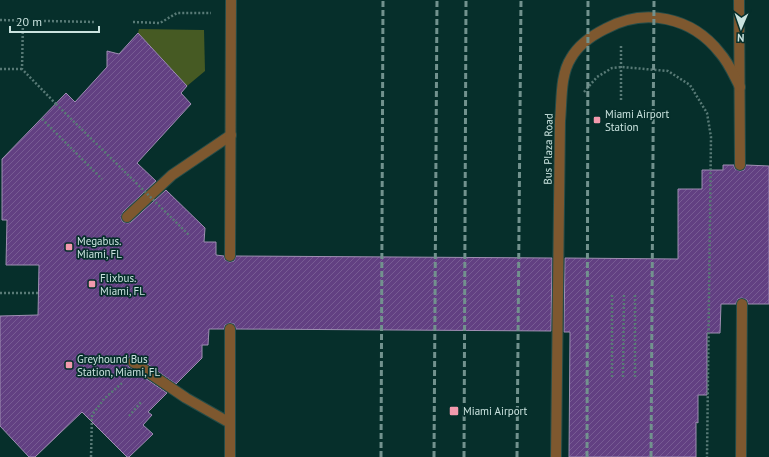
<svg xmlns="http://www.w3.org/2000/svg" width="769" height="457" viewBox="0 0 769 457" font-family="'PT Sans',sans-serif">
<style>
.green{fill:#465a23}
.building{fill:url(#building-hatch);stroke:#9f8fb3}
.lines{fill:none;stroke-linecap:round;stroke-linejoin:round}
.lane-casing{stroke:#254c48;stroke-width:12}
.path{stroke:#587a76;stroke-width:2.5;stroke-dasharray:2 2;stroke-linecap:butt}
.lane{stroke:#7e582f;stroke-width:10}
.rail{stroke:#72928e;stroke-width:3;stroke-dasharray:6 3;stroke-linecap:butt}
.path-bridge{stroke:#587a76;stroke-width:2.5;stroke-dasharray:2 2;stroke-linecap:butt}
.poi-dot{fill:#f29aad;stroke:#062f2b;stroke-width:1.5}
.labels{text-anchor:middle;stroke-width:3.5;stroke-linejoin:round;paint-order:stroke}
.poi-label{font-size:11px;fill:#cae3df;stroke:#062f2b;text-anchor:start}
.street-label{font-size:11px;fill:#cae3df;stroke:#062f2b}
</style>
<defs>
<pattern id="building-hatch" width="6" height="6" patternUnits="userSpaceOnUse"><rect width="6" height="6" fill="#624082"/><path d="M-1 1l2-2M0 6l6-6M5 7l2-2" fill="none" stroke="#775b93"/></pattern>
</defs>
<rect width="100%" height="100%" fill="#062f2b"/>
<polygon class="green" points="139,29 204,30 205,71 187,86 138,33"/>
<g class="building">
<polygon points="138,33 187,86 181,93 191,104 137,163 156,181 123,212 121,218 123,222 128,223 131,222 166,190 205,228 204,242 216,242 216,255 224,256 225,260 230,262 234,261 236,256 552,258 551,331 236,329 234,324 230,323 225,325 224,329 209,329 208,345 202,345 202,358 176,384 137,357 133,356 128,358 127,362 129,367 167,393 148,412 152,415 143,425 153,434 129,457 127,457 82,412 35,457 29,457 0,426 0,316 38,315 39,265 6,265 7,220 2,220 2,159 66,93 75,102 107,67 107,51 119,54"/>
<polygon points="723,165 734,165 735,169 740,171 744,170 746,165 769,166 769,304 748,304 747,300 742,298 738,299 736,304 721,304 720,333 707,333 707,395 698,395 698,423 696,422 696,457 569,457 570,332 564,332 565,258 678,259 678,189 702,189 702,170 723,170"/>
</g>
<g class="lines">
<g class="lane-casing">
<g id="lane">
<polyline points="739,0 740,165"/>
<polyline points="127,217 172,175 231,135"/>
<polyline points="230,256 231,0"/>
<polyline points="133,362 186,398 230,423"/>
<polyline points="230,457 230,329"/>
<path d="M 556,457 L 560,121 C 562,101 560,75 571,58 C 579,44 591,36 605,29 C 645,7 692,17 720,53 C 729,63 734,76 740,87"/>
<polyline points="741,457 742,304"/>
</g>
</g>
<g class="path">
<polyline points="0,20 94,22"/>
<polyline points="23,20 22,69 56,104"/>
<polyline points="133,22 160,23 177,13 211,13"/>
<polyline points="0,69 22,69"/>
<polyline points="584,92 597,77 612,68 622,67 668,71 690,85 707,113 711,137 707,457"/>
<polyline points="621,100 621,45"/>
<polyline points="42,119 102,179"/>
<polyline points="0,293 39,293"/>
<polyline points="612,377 612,295"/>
<polyline points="623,377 624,295"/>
<polyline points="635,377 635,295"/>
<polyline points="129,416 142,401"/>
<polyline points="91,457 92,415 104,399 122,383"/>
</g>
<use href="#lane" class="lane"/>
<g class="rail">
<polyline points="381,457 383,0"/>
<polyline points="434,457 437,0"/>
<polyline points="464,457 466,0"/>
<polyline points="517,457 521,0"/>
<polyline points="587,457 588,0"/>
<polyline points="651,457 654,0"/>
</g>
<polyline class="path-bridge" points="56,104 190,236"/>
</g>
<g class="poi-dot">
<rect x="593" y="116" width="8" height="8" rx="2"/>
<rect x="65" y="243" width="8" height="8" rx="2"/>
<rect x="88" y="280" width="8" height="8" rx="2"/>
<rect x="65" y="361" width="8" height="8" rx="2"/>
<rect x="449" y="406" width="10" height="10" rx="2"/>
</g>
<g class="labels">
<g class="poi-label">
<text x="605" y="118">Miami Airport<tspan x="605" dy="13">Station</tspan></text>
<text x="77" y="245">Megabus.<tspan x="77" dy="13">Miami, FL</tspan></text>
<text x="100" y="282">Flixbus.<tspan x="100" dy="13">Miami, FL</tspan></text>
<text x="77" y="363">Greyhound Bus<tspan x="77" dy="13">Station, Miami, FL</tspan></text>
<text x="463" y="415">Miami Airport</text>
</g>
<g class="street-label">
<text transform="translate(548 149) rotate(-89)" y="4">Bus Plaza Road</text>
</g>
</g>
<g transform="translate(741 28) rotate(182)" stroke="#062f2b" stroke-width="3" paint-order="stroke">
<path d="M0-3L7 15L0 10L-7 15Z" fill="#cae3df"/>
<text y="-6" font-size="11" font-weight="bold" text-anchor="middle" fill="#cae3df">N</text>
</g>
<path d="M10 26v6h89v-6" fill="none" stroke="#cae3df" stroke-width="2"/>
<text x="16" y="26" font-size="12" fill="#cae3df" stroke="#062f2b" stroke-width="3" paint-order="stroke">20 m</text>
</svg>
